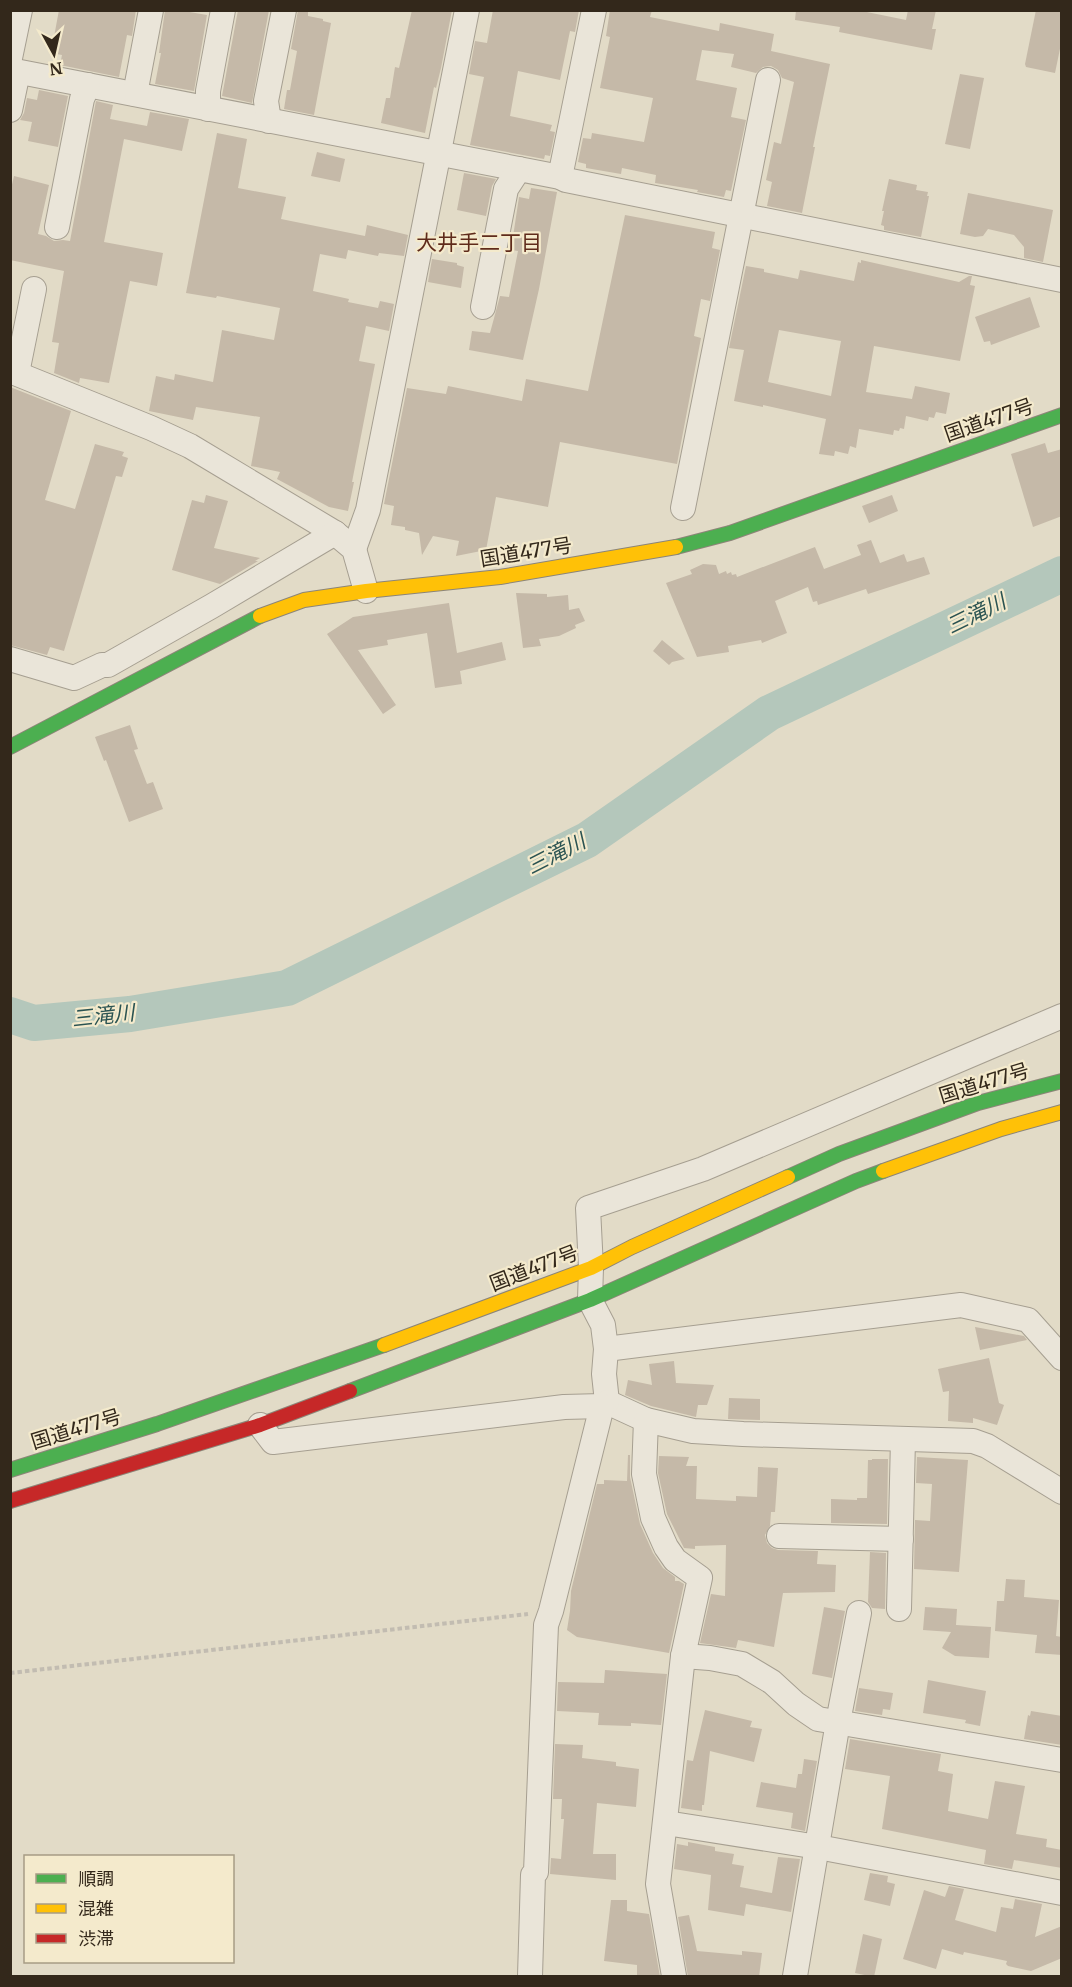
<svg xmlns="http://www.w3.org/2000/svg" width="1072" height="1987" viewBox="0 0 1072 1987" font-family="Merriweather,'Noto Sans JP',serif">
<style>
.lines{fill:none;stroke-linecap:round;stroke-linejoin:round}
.river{stroke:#b4c7bb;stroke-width:36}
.building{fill:#c5b9a8;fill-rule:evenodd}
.street-casing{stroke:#a69f91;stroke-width:26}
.fast-casing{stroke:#8c8578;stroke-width:16}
.slow-casing{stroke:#8c8578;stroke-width:16}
.jam-casing{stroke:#8c8578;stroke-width:16}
.path{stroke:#c2bcb1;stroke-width:4;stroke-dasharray:4.5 3;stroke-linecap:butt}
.street{stroke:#eae5d9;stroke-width:24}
.fast{stroke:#4caf50;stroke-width:14}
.slow{stroke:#ffc107;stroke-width:14}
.jam{stroke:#c62828;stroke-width:14}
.labels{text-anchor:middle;stroke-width:4.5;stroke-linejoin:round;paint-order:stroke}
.street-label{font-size:20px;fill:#33281b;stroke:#f4eacc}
.neighbourhood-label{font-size:21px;fill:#5f2b1b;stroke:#f4eacc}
.water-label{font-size:21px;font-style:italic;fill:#2a5352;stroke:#f4eacc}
</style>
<rect width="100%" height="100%" fill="#e2dbc7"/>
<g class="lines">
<polyline class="river" points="10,1015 34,1023 130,1014 287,988 587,840 769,713 1062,574"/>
</g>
<g class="building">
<polygon points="59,10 136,10 132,36 127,35 119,77 60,65 62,55 51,53"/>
<polygon points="165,10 178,10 207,15 194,91 155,84 161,53 159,53"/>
<polygon points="238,10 269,10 252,103 222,96"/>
<polygon points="298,10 308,10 308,16 323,19 323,21 331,23 314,115 284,109 287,90 290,90 297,51 291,49"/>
<polygon points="412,10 452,10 441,68 436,88 434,87 425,133 381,123 386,98 390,98 395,67 399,68"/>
<polygon points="493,10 579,10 575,32 570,31 560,80 518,71 510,116 552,125 550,131 555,132 550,156 545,155 544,159 470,145 484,77 469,74 475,41 487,43"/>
<polygon points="610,10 652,10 650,17 719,31 720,23 774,34 771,51 830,64 813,147 815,147 802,213 767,206 772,182 766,180 774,142 781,144 794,82 782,78 778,70 771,66 763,67 756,73 731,67 734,54 702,50 696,80 737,88 731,117 746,120 731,191 726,190 724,197 697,192 698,190 655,183 656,175 622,168 621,174 586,168 586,164 578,162 583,138 591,139 592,133 644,142 653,98 600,88 610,37 606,36"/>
<polygon points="796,10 857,10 906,20 908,10 936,10 932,29 936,29 932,50 839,32 840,27 795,20"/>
<polygon points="1036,10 1062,10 1062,39 1055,73 1026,67 1025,64"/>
<polygon points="960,74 984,78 970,149 945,144"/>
<polygon points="39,90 68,96 58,147 28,141 32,122 20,120 24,113 27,98 37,100"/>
<polygon points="96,101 113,105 110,119 147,126 150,112 189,119 182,151 124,139 104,242 163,253 157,286 130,281 109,383 80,378 79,383 54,373 59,343 52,342 64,271 10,260 10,193 14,176 49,185 38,234 46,236 54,241 63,240 70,241"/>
<polygon points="217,133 247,139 238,188 286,197 281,219 365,236 367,225 408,235 404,256 379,253 378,256 348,250 346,259 320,254 313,291 349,299 348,302 378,308 380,301 394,304 389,331 366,326 359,361 375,364 352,482 354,482 348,511 329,507 277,479 280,472 251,466 260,417 196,407 193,420 149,411 156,376 174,380 175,374 213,382 222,330 274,340 280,308 217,296 216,298 186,293"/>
<polygon points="317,152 345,159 340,182 311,176"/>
<polygon points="464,173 496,179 492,186 486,216 457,210"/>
<polygon points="889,179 917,185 916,190 928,192 927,196 929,196 921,237 884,230 884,226 881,225 884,211 882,211"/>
<polygon points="531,188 557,192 539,289 523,360 469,350 472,331 490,333 500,296 509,297 518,251 511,250 519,197 529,199"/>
<polygon points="968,193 1053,210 1043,262 1024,258 1024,247 1014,235 988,229 983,236 975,237 960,234"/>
<polygon points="625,215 715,232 712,248 720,250 710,301 701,299 694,336 701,338 677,464 560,442 548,507 496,497 486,550 456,556 459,541 433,536 422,555 419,533 405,530 405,527 391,525 394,506 384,504 407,388 446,394 448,386 522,401 526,379 588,391"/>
<polygon points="432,259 457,263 457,265 464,267 461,288 428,282"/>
<path d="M 861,260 L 959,282 L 969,276 L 972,276 L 970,285 L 975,286 L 960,361 L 874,346 L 866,392 L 912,399 L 915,386 L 950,393 L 946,414 L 936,412 L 934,418 L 929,417 L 928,421 L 906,416 L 904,429 L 900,428 L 899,431 L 894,430 L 893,435 L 859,429 L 856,448 L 850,446 L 848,454 L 835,451 L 834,456 L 819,454 L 826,419 L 763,405 L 763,407 L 734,401 L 744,350 L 729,348 L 746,266 L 764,269 L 764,272 L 798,279 L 800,270 L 854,281 L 858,262 L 861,263 ZM 779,330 L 841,341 L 831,396 L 768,382 Z"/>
<polygon points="1030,297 1040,327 991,345 990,341 984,342 975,317"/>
<polygon points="10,387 71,411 45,500 75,509 95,444 124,452 122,456 128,458 122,477 116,476 64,651 50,647 47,655 10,645"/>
<polygon points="1045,443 1048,453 1062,449 1062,516 1033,527 1011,454"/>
<polygon points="206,495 228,501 214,548 260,558 255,561 258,561 220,584 172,570 192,500 204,503"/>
<polygon points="892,495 898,511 869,523 862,506"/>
<polygon points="871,540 880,563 904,554 907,562 924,557 930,574 868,594 866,589 818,605 817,601 813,602 808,587 775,601 787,633 762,643 761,640 728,646 729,652 697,657 666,583 692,574 690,570 703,564 716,565 719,574 726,571 727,574 731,572 732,575 736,574 737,577 815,547 824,569 861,555 857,545"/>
<polygon points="516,593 547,594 547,597 568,595 569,610 579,608 585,621 575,625 576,628 559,636 539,639 541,646 523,648"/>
<polygon points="449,603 457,653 502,642 506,660 460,671 462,684 435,688 427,633 387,640 388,645 358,650 396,705 383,714 327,634 353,617"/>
<polygon points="662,640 685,659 672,662 669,665 653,651"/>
<polygon points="130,725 138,749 134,750 147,784 153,782 163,809 129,822 106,760 104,761 95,737"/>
<polygon points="975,1327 1024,1336 1027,1340 980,1350"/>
<polygon points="989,1358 999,1403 1004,1405 997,1425 973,1418 973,1423 948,1421 949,1391 943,1392 938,1369"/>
<polygon points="674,1361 676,1383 714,1385 707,1405 698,1405 696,1417 651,1406 625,1395 628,1380 652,1385 649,1364"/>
<polygon points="729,1398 760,1399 760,1420 728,1419"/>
<polygon points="628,1455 630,1455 630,1477 640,1524 653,1553 663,1568 675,1577 675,1581 679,1581 684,1584 669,1653 577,1637 567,1630 570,1611 571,1591 597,1484 604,1484 604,1480 627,1481"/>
<polygon points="659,1456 689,1457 686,1466 697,1466 696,1499 736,1501 736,1496 757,1497 758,1467 778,1468 775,1512 771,1512 770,1526 765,1535 767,1543 772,1548 778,1550 818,1551 817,1564 836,1565 835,1592 783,1593 774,1647 738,1640 736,1648 700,1643 711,1594 725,1596 726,1545 695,1546 695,1549 684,1548 667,1514 658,1473"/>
<polygon points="917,1457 968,1460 959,1572 914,1569 915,1520 930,1521 932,1484 916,1483"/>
<polygon points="872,1459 888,1459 887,1524 831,1523 831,1499 857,1500 857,1498 867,1498 868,1460 872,1460"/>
<polygon points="870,1552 886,1553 885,1609 872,1608 868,1602"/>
<polygon points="1006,1579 1025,1580 1024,1597 1059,1600 1056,1636 1062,1637 1062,1655 1035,1653 1037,1635 995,1631 997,1601 1004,1601"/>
<polygon points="824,1607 845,1611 832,1678 812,1674"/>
<polygon points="925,1607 957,1609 956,1625 991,1627 989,1658 955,1656 942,1648 951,1632 923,1630"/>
<polygon points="605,1670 667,1674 661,1725 631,1723 631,1726 598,1725 599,1713 557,1711 558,1682 604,1683"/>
<polygon points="928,1680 986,1691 980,1726 965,1723 966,1720 923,1713"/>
<polygon points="859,1688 893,1693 890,1710 883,1709 882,1715 855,1711"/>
<polygon points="705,1710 752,1721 750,1727 762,1729 754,1762 710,1751 704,1805 702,1805 702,1811 681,1808 687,1760 693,1761"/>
<polygon points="1031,1711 1062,1716 1062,1745 1024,1739 1028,1715 1030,1716"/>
<polygon points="850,1739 941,1754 938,1771 953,1774 948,1811 988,1819 995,1781 1025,1786 1016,1834 1047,1839 1046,1847 1062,1850 1062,1868 1014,1860 1012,1869 984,1864 986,1850 882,1829 890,1776 845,1769"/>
<polygon points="555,1744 583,1745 582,1758 616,1762 616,1766 639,1769 636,1807 597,1803 593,1854 616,1854 616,1880 550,1874 551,1858 561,1859 564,1819 561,1819 562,1799 553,1799"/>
<polygon points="804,1759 817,1761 805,1831 791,1828 793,1813 756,1807 761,1782 796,1788 798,1774 802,1774"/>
<polygon points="688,1842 715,1847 715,1851 734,1854 732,1864 744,1866 740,1887 772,1893 778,1857 800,1859 791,1912 746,1904 744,1916 708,1910 711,1875 674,1869 677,1844 688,1846"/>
<polygon points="870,1873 888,1876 887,1882 895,1884 890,1906 864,1900"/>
<polygon points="949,1886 964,1889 955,1920 996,1932 1001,1907 1013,1909 1015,1899 1042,1904 1035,1937 1062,1926 1062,1958 1031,1971 1008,1966 1006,1964 1007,1961 964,1952 963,1955 942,1949 936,1969 903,1959 924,1890 945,1897"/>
<polygon points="611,1900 627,1900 627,1911 649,1914 660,1977 637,1977 637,1965 604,1961"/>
<polygon points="689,1915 697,1951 742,1955 742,1951 762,1953 759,1977 688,1977 678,1917"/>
<polygon points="863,1934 882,1939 874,1977 855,1973"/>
</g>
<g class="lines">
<g class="street-casing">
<g id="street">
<polyline points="10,58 20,10"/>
<polyline points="10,70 560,177 566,180 1062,280"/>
<polyline points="135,94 151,10"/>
<polyline points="208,109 208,91 223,10"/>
<polyline points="10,110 18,72"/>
<polyline points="269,121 266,101 284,10"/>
<polyline points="560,177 594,10"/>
<polyline points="57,227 82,99 88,85"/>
<polyline points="483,307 506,189 519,169"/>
<polyline points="10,371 151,428 190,446 335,533 354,549 366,591"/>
<polyline points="17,373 34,289"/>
<polyline points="683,508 768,80"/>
<polyline points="354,549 368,510 467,10"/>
<polyline points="10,659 74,678 102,665 108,665 212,606 335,533"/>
<polyline points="606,1349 961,1305 1028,1320 1062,1358"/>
<polyline points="607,1402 604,1374 606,1349 603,1325 590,1300 591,1268 588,1208 703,1169 1062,1016"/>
<polyline points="607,1402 646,1420 693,1431 743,1434 973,1441 987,1446 1062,1492"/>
<polyline points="646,1420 644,1474 653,1518 666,1547 675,1560 700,1578 683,1656 658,1884 674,1976"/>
<polyline points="260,1425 273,1442 564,1407 602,1406 607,1402"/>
<polyline points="779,1536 901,1539"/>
<polyline points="899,1609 903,1439"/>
<polyline points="683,1656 710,1658 742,1664 772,1682 796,1704 818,1719 1062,1760"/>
<polyline points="666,1823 818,1847 1062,1893"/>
<polyline points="530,1976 533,1875 536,1872 546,1625 551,1611 602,1406"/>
<polyline points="795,1976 838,1722 859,1613"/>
</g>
</g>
<g class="fast-casing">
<g id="fast">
<polyline points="676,547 730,533 1062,415"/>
<polyline points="10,747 260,616"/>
<polyline points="788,1177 839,1154 978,1103 1062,1081"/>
<polyline points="350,1391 590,1300 856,1181 883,1171"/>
<polyline points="10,1470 157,1424 384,1345"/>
</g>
</g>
<g class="slow-casing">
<g id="slow">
<polyline points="260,616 304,600 366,591 500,577 676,547"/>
<polyline points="883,1171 1001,1129 1062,1112"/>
<polyline points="384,1345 591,1268 632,1247 788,1177"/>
</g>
</g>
<g class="jam-casing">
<polyline id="jam" points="10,1501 260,1425 350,1391"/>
</g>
<polyline class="path" points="10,1673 528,1614"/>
<use href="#street" class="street"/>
<use href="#fast" class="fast"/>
<use href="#slow" class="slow"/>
<use href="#jam" class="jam"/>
</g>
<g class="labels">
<g class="street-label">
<text transform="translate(989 420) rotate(-19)" y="7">国道477号</text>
<text transform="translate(526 552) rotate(-9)" y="7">国道477号</text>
<text transform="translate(984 1083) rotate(-17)" y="7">国道477号</text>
<text transform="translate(534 1268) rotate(-21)" y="7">国道477号</text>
<text transform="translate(76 1429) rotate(-17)" y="7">国道477号</text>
</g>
<g class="neighbourhood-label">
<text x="479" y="250">大井手二丁目</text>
</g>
<g class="water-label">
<text transform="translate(976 614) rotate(-26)" y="7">三滝川</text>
<text transform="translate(556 854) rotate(-27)" y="7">三滝川</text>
<text transform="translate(103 1016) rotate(-6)" y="7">三滝川</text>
</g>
</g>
<rect width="1072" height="1987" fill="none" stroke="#33281b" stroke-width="24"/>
<rect x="24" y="1855" width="210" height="108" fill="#f4eacc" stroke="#a79c85" stroke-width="1.5"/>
<rect x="36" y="1874" width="30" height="9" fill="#4caf50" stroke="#a79c85" stroke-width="1.5"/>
<text x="78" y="1885" font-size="18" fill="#33281b">順調</text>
<rect x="36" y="1904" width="30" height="9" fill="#ffc107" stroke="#a79c85" stroke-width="1.5"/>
<text x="78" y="1915" font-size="18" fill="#33281b">混雑</text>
<rect x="36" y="1934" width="30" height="9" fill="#c62828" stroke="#a79c85" stroke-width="1.5"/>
<text x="78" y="1945" font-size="18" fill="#33281b">渋滞</text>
<g transform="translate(54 54) rotate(172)" stroke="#f4eacc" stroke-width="4.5" paint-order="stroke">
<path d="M0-4.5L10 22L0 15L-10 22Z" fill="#33281b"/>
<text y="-9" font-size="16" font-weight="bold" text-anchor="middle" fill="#33281b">N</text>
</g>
</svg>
